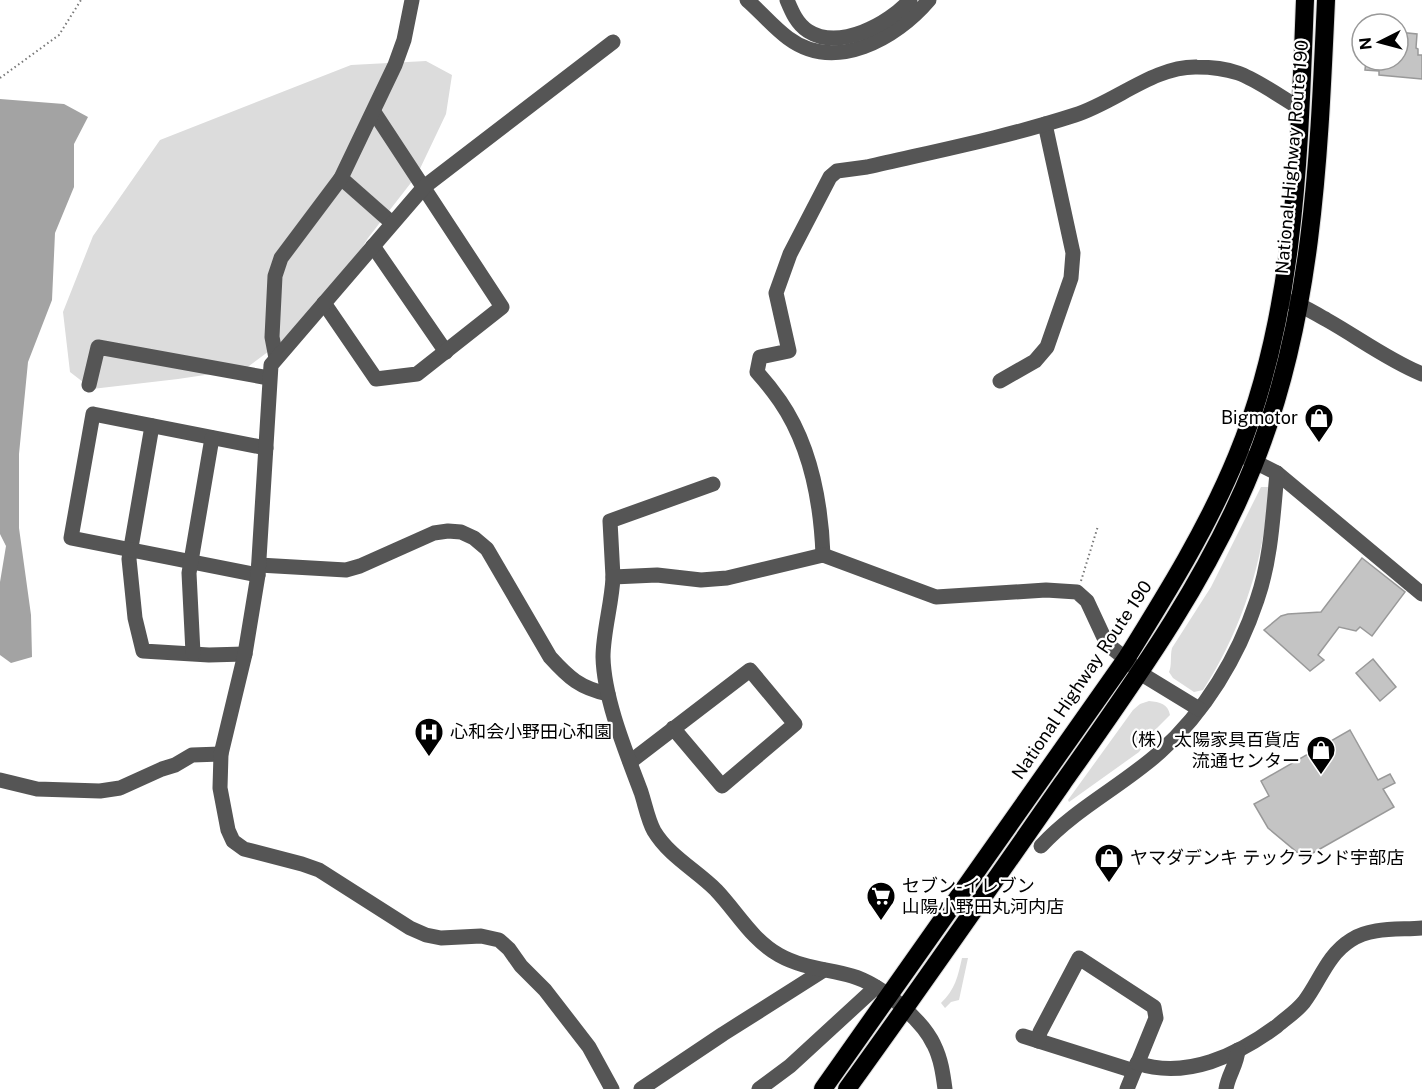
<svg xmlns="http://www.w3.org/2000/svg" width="1422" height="1089" viewBox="0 0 1422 1089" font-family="'Public Sans','Noto Sans JP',sans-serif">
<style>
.green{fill:#dcdcdc}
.water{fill:#a3a3a3}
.building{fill:#c4c4c4;stroke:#999;stroke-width:1.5}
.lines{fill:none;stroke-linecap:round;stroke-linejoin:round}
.highway-casing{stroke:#dbdbdb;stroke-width:20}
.path{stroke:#777;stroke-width:2;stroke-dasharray:1.5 3;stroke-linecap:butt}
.minor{stroke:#555;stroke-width:15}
.highway{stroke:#000;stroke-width:18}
.labels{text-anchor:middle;stroke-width:4.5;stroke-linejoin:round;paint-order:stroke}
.street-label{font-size:18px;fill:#000;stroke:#fff}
.poi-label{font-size:18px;fill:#000;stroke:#fff;text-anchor:start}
</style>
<rect width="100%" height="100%" fill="#fff"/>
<g class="green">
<polygon points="426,61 452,75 446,114 417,175 368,238 324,310 245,369 178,379 92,389 70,372 63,312 93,236 160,140 351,65"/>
<path d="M 1261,487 L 1268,487 C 1267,554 1240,634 1203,690 L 1194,692 L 1173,678 L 1169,672 C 1172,666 1170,656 1172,648 L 1211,587 Z"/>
<path d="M 1149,701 C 1160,702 1168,704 1170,715 L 1153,732 L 1139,752 L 1069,802 L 1068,800 L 1133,710 L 1140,704 Z"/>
<path d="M 962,958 L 968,958 L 959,1000 L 951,1002 L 945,1008 L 941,1003 C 955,990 958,976 962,958 Z"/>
</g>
<polygon class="water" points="0,99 64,104 88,117 74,144 74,187 55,233 52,300 28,362 19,454 19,528 31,615 32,657 11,663 0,655 0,582 6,546 0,534"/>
<g class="building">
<polygon points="1398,32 1417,34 1416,48 1418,49 1418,55 1422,55 1422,79 1379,75 1379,71 1365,70 1366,60 1398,60"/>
<polygon points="1362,558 1405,592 1372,636 1360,627 1356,631 1339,627 1318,655 1324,660 1310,671 1264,630 1281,616 1288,614 1321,612"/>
<polygon points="1373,659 1396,687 1380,701 1356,673"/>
<polygon points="1350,730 1378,780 1390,774 1395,783 1383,789 1394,807 1304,858 1268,828 1254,804 1269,796 1261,781"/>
</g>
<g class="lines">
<g class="highway-casing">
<g id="highway">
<path d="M 823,1089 L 1126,659 C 1167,593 1208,527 1237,456 C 1296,313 1299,151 1305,0"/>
<path d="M 847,1089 C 920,988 991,886 1062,784 C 1134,682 1208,580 1254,464 C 1313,317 1319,156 1326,0"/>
</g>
</g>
<g class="path">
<polyline points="0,78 59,35 81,0"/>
<polyline points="1081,581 1098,526"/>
</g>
<g class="minor">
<path d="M 747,0 C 761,12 773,27 788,38 C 835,73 896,39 929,0"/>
<path d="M 787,0 C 792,12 797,24 808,31 C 839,51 889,24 910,0"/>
<polyline points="341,178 392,223"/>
<polyline points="373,246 446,352"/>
<path d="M 1288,301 C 1303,305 1314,313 1327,320 C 1359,338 1388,360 1422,374"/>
<polyline points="324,303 376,379 417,374 502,307 374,112"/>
<polyline points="276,358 272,337 275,276 281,258 341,178 395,65 404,40 412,0"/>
<polyline points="1000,381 1035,361 1047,347 1071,278 1073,253 1045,124"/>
<polyline points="89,385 98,347 269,378"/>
<polyline points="152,426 129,559 135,618 143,651 209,655 245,654"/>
<polyline points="1245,457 1277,473 1422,594"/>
<path d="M 823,555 C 821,502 811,446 780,401 C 773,391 765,381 757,372 L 760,357 L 789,351 L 776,293 L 790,254 L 830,177 L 837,171 L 867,167 C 936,151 1007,137 1075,115 C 1116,102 1154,66 1197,67 C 1210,67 1226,69 1238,73 C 1256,79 1284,99 1301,109"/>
<path d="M 259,565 L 346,570 L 360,566 L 434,533 L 448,531 L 461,532 L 474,538 L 487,549 L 550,657 C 569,678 580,688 608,694"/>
<polyline points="258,575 71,538 93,414 266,448"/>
<polyline points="613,577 610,521 713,484"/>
<polyline points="193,653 189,573 212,438"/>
<polyline points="630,762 750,670 795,724 722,786 673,728"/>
<polyline points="0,780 37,789 100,791 120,788 162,769 175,765 192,755 221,754"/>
<path d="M 1041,846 C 1076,808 1122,786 1160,752 C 1205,712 1238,657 1257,600 C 1271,560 1273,515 1277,473"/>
<polyline points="1023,1036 1134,1071"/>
<polyline points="1038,1041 1040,1032 1079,958 1154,1007 1156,1018 1127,1089"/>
<path d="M 1137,1063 C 1186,1080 1238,1055 1277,1026 C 1286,1018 1296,1012 1304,1002 C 1320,981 1327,955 1351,940 C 1371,927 1398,930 1422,928"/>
<polyline points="612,1089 589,1047 545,990 521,966 509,949 499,940 481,936 441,938 426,935 410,928 319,870 302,864 244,849 233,841 228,830 220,788 221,754 245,654 258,575 271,365 424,187 613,42"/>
<polyline points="641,1089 723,1034 824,970"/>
<polyline points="759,1089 790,1066 876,987"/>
<path d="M 945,1089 C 943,1074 941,1059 934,1045 C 922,1019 880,984 852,976 C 827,969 802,968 779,955 C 752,940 737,912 716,890 C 696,870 669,856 654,831 C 648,820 645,804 641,792 C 626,752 604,699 603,657 C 603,632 612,603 613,577 L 657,575 L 701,580 L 727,578 L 823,555 L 936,597 L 1046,590 L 1077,592 L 1087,601 L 1107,644 L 1126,659 L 1140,673 L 1199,709"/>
<path d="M 1226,1089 C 1228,1075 1237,1065 1238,1050"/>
</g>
<use href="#highway" class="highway"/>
</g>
<defs>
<g id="shop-pin" transform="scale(1.5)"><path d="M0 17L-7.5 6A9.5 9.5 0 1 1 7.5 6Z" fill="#000" stroke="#fff"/><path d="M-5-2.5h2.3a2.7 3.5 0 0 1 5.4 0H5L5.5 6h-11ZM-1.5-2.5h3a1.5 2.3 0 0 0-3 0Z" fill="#fff"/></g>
<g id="hospital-pin" transform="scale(1.5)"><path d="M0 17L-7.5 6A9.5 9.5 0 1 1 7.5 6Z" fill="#000" stroke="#fff"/><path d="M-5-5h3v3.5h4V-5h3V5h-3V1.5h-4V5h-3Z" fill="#fff"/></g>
<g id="supermarket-pin" transform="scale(1.5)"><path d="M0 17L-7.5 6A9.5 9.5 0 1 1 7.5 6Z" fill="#000" stroke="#fff"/><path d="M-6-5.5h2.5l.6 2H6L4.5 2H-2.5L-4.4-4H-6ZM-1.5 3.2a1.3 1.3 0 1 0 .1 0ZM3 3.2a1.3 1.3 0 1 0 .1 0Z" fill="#fff"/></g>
</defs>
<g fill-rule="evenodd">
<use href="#shop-pin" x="1319" y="418"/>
<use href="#hospital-pin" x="429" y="732"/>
<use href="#shop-pin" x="1321" y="750"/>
<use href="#shop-pin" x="1109" y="858"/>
<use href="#supermarket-pin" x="881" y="896"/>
</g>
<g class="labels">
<g class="street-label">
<text transform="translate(1292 157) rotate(-85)" y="6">National Highway Route 190</text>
<text transform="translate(1082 680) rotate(-56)" y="6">National Highway Route 190</text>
</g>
<g class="poi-label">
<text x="1298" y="424" text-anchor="end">Bigmotor</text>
<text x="450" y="738">心和会小野田心和園</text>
<text x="1300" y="746" text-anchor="end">（株）太陽家具百貨店<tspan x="1300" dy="21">流通センター</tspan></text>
<text x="1130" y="864">ヤマダデンキ テックランド宇部店</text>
<text x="902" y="892">セブン-イレブン<tspan x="902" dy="21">山陽小野田丸河内店</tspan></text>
</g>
</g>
<g transform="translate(1380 42) rotate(264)"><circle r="28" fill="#ffffff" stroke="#999999" stroke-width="1.5"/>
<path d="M0-4.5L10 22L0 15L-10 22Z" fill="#000000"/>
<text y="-9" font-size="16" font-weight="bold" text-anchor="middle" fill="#000000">N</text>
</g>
</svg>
